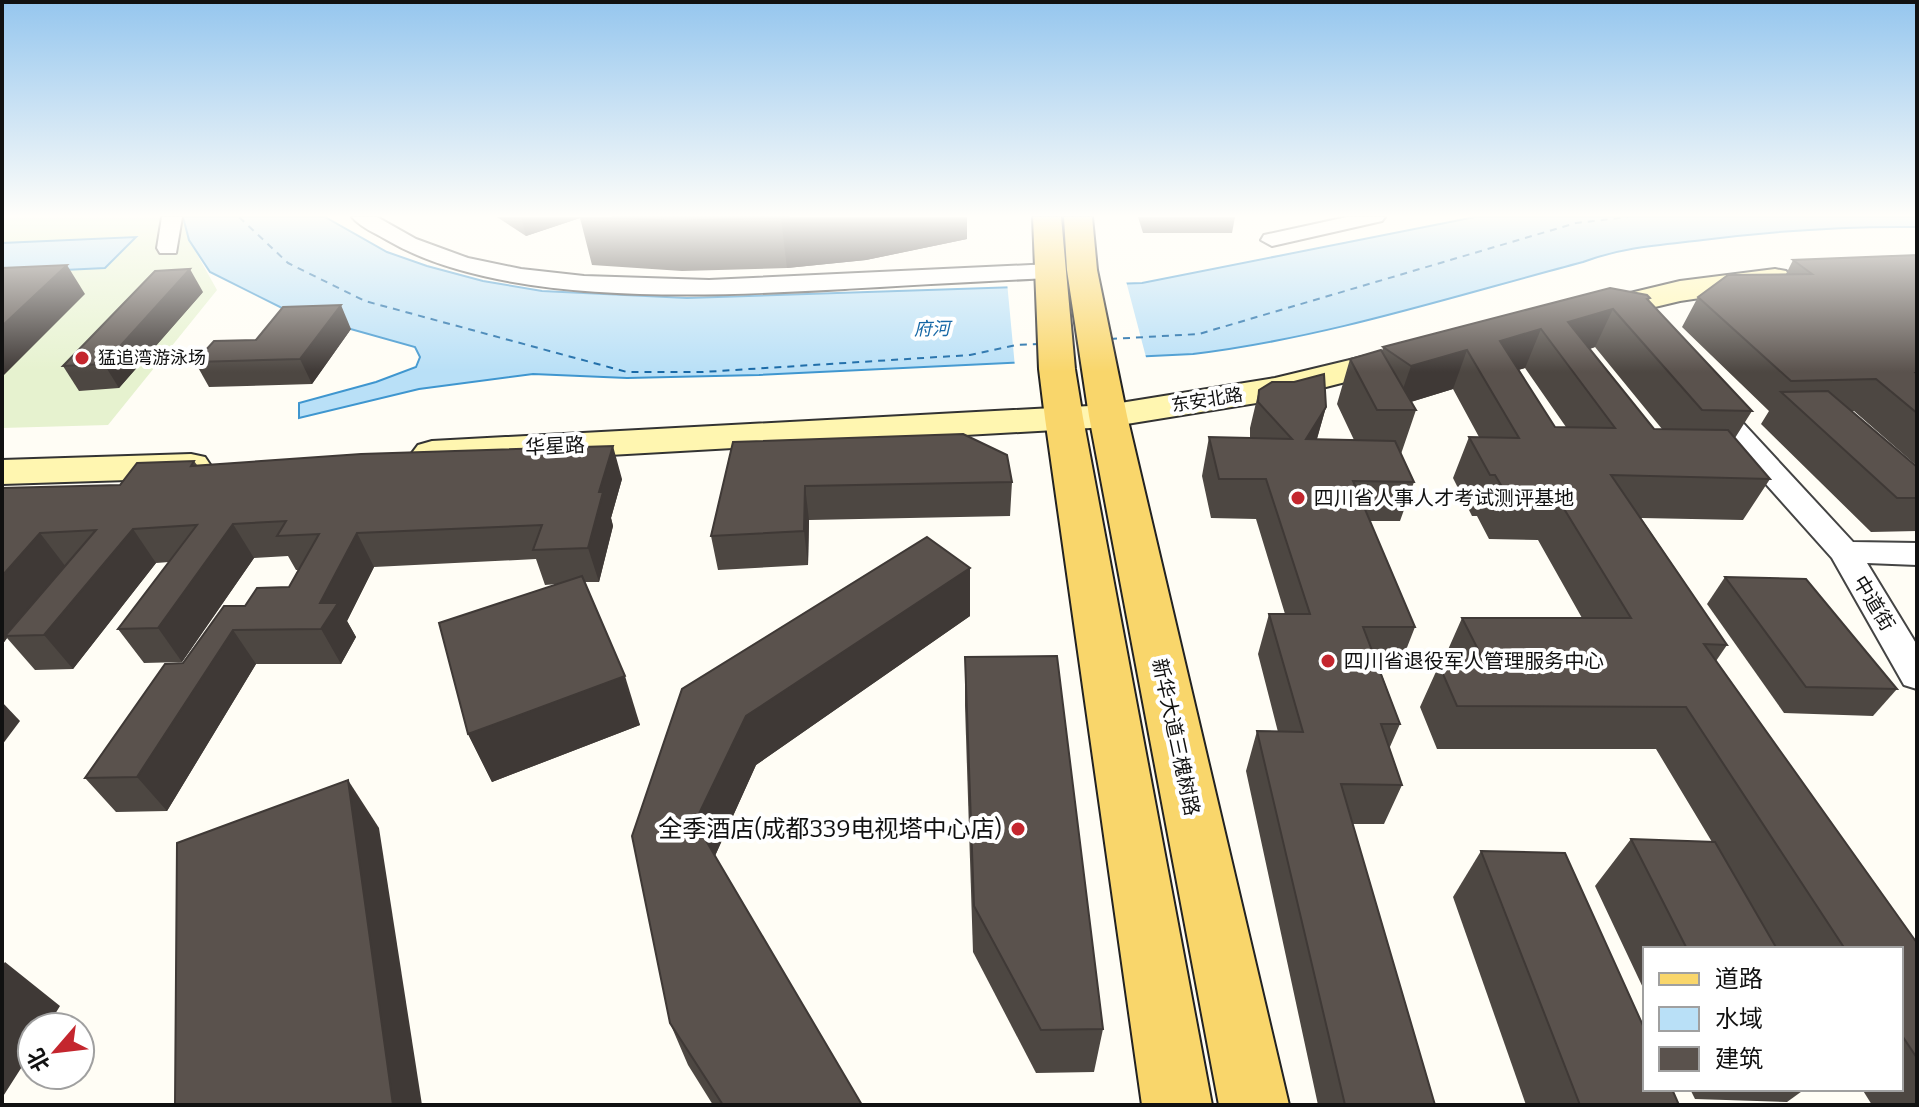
<svg xmlns="http://www.w3.org/2000/svg" width="1919" height="1107" viewBox="0 0 1919 1107" font-family="Bitter,'Noto Sans SC',serif">
<style>
.pitch{fill:#e6f2cf}
.water{fill:#b9e0f7;stroke:#3f96cf;stroke-width:2}
.pier{fill:#fffdf5}
.lines{fill:none;stroke-linecap:round;stroke-linejoin:round}
.ferry{stroke:#1768a6;stroke-width:2;stroke-dasharray:7 6;stroke-linecap:butt}
.street-casing{stroke:#444;stroke-width:4}
.secondary-casing{stroke:#333;stroke-width:4}
.primary-casing{stroke:#222;stroke-width:4}
.street{fill:#fff;fill-rule:evenodd}
.secondary{fill:#fff6b0;fill-rule:evenodd}
.primary{fill:#f9d66b;fill-rule:evenodd}
.wall{fill:#4d4742;fill-rule:evenodd}
.shaded-wall{fill:#3f3936}
.building{fill:#5a524d;stroke:#3f3936;stroke-width:2;fill-rule:evenodd}
.poi-dot{fill:#c4262e;stroke:#fff;stroke-width:3}
.labels{text-anchor:middle;stroke-width:8;stroke-linejoin:round;paint-order:stroke}
.far-water-label{font-size:18px;font-style:italic;fill:#1768a6;stroke:#fff}
.far-poi-label{font-size:18px;fill:#111;stroke:#fff;text-anchor:start}
.far-street-label{font-size:18px;fill:#111;stroke:#fff}
.street-label{font-size:20px;fill:#111;stroke:#fff}
.poi-label{font-size:20px;fill:#111;stroke:#fff;text-anchor:start}
.near-poi-label{font-size:24px;fill:#111;stroke:#fff;text-anchor:end}
</style>
<rect width="100%" height="100%" fill="#fffdf5"/>
<polygon class="pitch" points="2,217 183,217 189,240 217,290 108,425 2,428"/>
<g class="water">
<path d="M 183,217 L 325,217 L 387,252 L 427,266 L 483,281 L 542,291 L 687,298 L 1142,283 L 1475,217 L 1917,217 L 1917,227 C 1845,226 1774,231 1703,240 C 1660,245 1623,247 1583,262 C 1454,296 1325,338 1193,354 L 759,375 L 627,378 L 533,374 L 419,389 L 299,418 L 299,403 L 376,382 L 416,367 L 420,357 L 415,347 L 290,312 L 210,272 L 189,240 Z"/>
<polygon points="136,237 105,268 2,273 2,243"/>
</g>
<polygon class="pier" points="1126,281 1147,361 1015,367 1007,282"/>
<g class="lines">
<g class="ferry">
<polyline points="239,217 288,263 365,301 627,372 703,372 970,355 1016,345 1040,344"/>
<polyline points="1110,339 1199,334 1576,223 1628,217"/>
</g>
<g class="street-casing">
<g id="street">
<polygon points="162,217 182,217 176,253 160,253 157,248"/>
<path d="M 352,217 L 377,217 L 416,239 L 468,258 L 521,269 L 584,276 L 709,280 L 1051,264 L 1059,266 L 1062,271 L 1059,276 L 1051,278 C 982,281 914,285 845,289 C 713,296 503,308 387,240 C 375,233 360,227 352,217 Z"/>
<polygon points="1347,217 1385,217 1382,221 1272,246 1261,240 1264,235"/>
<polygon points="1708,394 1718,396 1853,542 1917,543 1917,565 1867,563 1917,645 1917,689 1904,685 1832,558 1698,408 1695,402 1698,396"/>
</g>
</g>
<g class="secondary-casing">
<g id="secondary">
<polygon points="1775,269 1786,271 1791,278 1786,285 1680,301 1592,322 1580,319 1576,312 1580,305 1680,281"/>
<polygon points="1404,347 1416,350 1421,357 1416,364 1275,400 1108,427 432,465 418,461 412,453 418,445 432,441 1108,405 1275,378"/>
<polygon points="191,454 205,457 211,466 205,475 191,478 2,484 2,460"/>
</g>
</g>
<g class="primary-casing">
<g id="primary">
<polygon points="1033,217 1061,217 1075,369 1083,418 1212,1105 1142,1105 1045,418 1039,369"/>
<polygon points="1064,217 1092,217 1097,270 1127,416 1289,1105 1219,1105 1089,416 1067,270"/>
</g>
</g>
<use href="#street" class="street"/>
<use href="#secondary" class="secondary"/>
<use href="#primary" class="primary"/>
</g>
<g class="wall">
<polygon points="497,217 967,217 967,239 866,260 787,268 682,271 592,265 580,218 526,236"/>
<polygon points="1138,217 1235,217 1232,233 1143,233"/>
<polygon points="1917,255 1917,466 1854,411 1851,411 1917,467 1917,531 1871,532 1761,424 1769,411 1682,327 1698,297 1786,274 1793,260"/>
<polygon points="203,292 119,388 79,391 63,366"/>
<path d="M 1650,298 L 1648,301 L 1752,411 L 1735,438 L 1770,479 L 1743,520 L 1641,518 L 1727,645 L 1716,661 L 1917,943 L 1917,1105 L 1872,1105 L 1862,1089 L 1901,1089 L 1901,949 L 1645,949 L 1645,992 L 1595,886 L 1631,839 L 1712,842 L 1656,749 L 1437,749 L 1420,707 L 1439,665 L 1445,665 L 1443,661 L 1462,618 L 1582,618 L 1538,540 L 1489,539 L 1477,516 L 1472,516 L 1453,478 L 1469,437 L 1479,437 L 1453,389 L 1411,402 L 1416,410 L 1401,454 L 1414,482 L 1400,521 L 1370,521 L 1415,627 L 1399,668 L 1379,667 L 1400,724 L 1389,749 L 1402,785 L 1384,824 L 1352,824 L 1435,1105 L 1318,1105 L 1246,771 L 1257,731 L 1278,732 L 1258,654 L 1269,614 L 1285,614 L 1256,519 L 1211,518 L 1202,476 L 1209,437 L 1250,438 L 1250,428 L 1259,390 L 1326,407 L 1317,439 L 1354,440 L 1337,404 L 1350,359 L 1382,351 L 1383,347 ZM 1595,347 L 1662,429 L 1654,429 L 1590,349 ZM 1525,368 L 1566,427 L 1555,427 L 1518,370 Z"/>
<polygon points="351,329 312,384 209,387 195,362"/>
<polygon points="733,442 1012,482 1010,516 809,520 808,565 718,570 711,536"/>
<polygon points="194,461 197,465 622,479 611,518 613,526 599,582 585,582 640,725 492,782 468,734 557,584 545,585 536,559 374,567 347,621 356,637 341,664 256,664 167,811 116,812 85,778 183,663 245,606 289,587 298,570 296,570 288,556 254,558 182,662 144,663 118,629 169,562 156,563 73,669 35,670 7,638 2,645 2,488 120,485"/>
<polygon points="970,568 970,616 756,765 715,856 862,1105 713,1105 688,1065 670,1023 632,836"/>
<polygon points="1725,577 1897,689 1873,716 1784,713 1707,604"/>
<polygon points="965,657 1103,1029 1094,1072 1036,1073 973,952 965,706"/>
<polygon points="1481,851 1679,1105 1526,1105 1453,897"/>
<polygon points="1690,1089 1805,1089 1787,1102 1695,1099"/>
</g>
<g class="shaded-wall">
<polygon points="521,217 580,217 580,218 526,236"/>
<polygon points="790,217 967,217 967,239 866,260 787,268 781,218"/>
<polygon points="67,265 85,294 2,377 2,326"/>
<polygon points="190,269 203,292 119,388 104,364"/>
<polygon points="341,305 351,329 312,384 300,359"/>
<polygon points="1613,309 1595,347 1562,357 1568,322"/>
<polygon points="1541,329 1525,368 1485,380 1500,341"/>
<polygon points="1467,350 1453,389 1397,406 1411,366"/>
<polygon points="1326,407 1315,445 1306,439"/>
<polygon points="613,446 622,479 611,518 613,526 599,582 588,548 599,492"/>
<polygon points="805,486 809,520 808,565 804,531"/>
<polygon points="233,524 254,558 182,662 158,628"/>
<polygon points="133,529 156,563 73,669 44,635"/>
<polygon points="40,533 66,567 5,636 7,638 2,645 2,576"/>
<polygon points="357,533 374,567 347,621 356,637 341,664 321,629 320,603"/>
<polygon points="970,568 970,616 756,765 709,869 695,822 746,716"/>
<polygon points="233,630 256,664 167,811 137,777"/>
<polygon points="625,676 640,725 492,782 468,734"/>
<polygon points="2,702 20,721 2,745"/>
<polygon points="348,780 379,828 422,1105 393,1105"/>
<polygon points="5,962 60,1006 47,1027 32,1027 32,1051 2,1098 2,966"/>
</g>
<g class="building">
<polygon points="612,217 790,217 672,221"/>
<polygon points="1917,255 1917,373 1916,373 1917,374 1917,413 1876,379 1791,381 1698,297 1728,275 1812,274 1793,260"/>
<polygon points="67,265 2,326 2,268"/>
<polygon points="190,269 104,364 63,366 155,271"/>
<path d="M 1610,288 L 1647,295 L 1650,298 L 1647,299 L 1752,411 L 1702,410 L 1613,309 L 1568,322 L 1654,429 L 1728,430 L 1770,479 L 1611,475 L 1727,645 L 1704,644 L 1917,943 L 1917,1058 L 1901,1034 L 1901,949 L 1845,949 L 1686,707 L 1457,706 L 1439,665 L 1486,665 L 1462,618 L 1631,618 L 1558,499 L 1508,497 L 1495,475 L 1490,475 L 1469,437 L 1519,438 L 1467,350 L 1411,366 L 1383,347 ZM 1541,329 L 1615,428 L 1555,427 L 1500,341 Z"/>
<polygon points="341,305 300,359 195,362 214,341 256,340 283,307"/>
<polygon points="1381,350 1416,410 1377,410 1350,359"/>
<polygon points="1324,374 1326,407 1306,439 1395,441 1414,482 1353,481 1415,627 1363,627 1400,724 1381,724 1402,785 1341,784 1435,1105 1345,1105 1257,731 1303,732 1269,614 1310,614 1266,479 1219,479 1209,437 1292,439 1258,402 1259,390 1272,382 1294,382"/>
<polygon points="1828,391 1917,467 1917,498 1897,498 1781,392"/>
<polygon points="963,434 1007,455 1012,482 805,486 804,531 711,536 733,442"/>
<polygon points="613,446 599,492 603,492 588,548 533,550 542,525 357,533 320,603 338,603 321,629 233,630 137,777 85,778 165,664 183,663 224,606 245,606 257,588 289,587 319,534 277,536 286,521 233,524 158,628 118,629 197,525 133,529 44,635 5,636 96,530 40,533 2,576 2,488 120,485 137,463 194,461 191,466 361,454"/>
<polygon points="927,537 970,568 746,716 695,822 862,1105 723,1105 670,1023 632,836 682,689"/>
<polygon points="582,576 625,676 468,734 439,623"/>
<polygon points="1725,577 1806,579 1897,689 1806,687"/>
<polygon points="1057,656 1103,1029 1041,1030 974,906 965,657"/>
<polygon points="348,780 393,1105 175,1105 177,843"/>
<polygon points="1631,839 1715,842 1777,949 1687,949"/>
<polygon points="1481,851 1565,853 1645,1030 1645,1089 1672,1089 1679,1105 1580,1105"/>
</g>
<linearGradient id="sky" x2="0" y2="1"><stop stop-color="#95c6ee"/><stop offset="0.58" stop-color="#fffefa"/><stop offset="1" stop-color="#fffefa" stop-opacity="0"/></linearGradient>
<rect width="1919" height="372" fill="url(#sky)"/>
<g class="poi-dot">
<circle cx="82" cy="358" r="8"/>
<circle cx="1298" cy="498" r="8"/>
<circle cx="1328" cy="661" r="8"/>
<circle cx="1018" cy="829" r="8"/>
</g>
<g class="labels">
<g class="far-water-label">
<text transform="translate(932 329) rotate(-1)" y="6">府河</text>
</g>
<g class="far-poi-label">
<text x="98" y="364">猛追湾游泳场</text>
</g>
<g class="far-street-label">
<text transform="translate(1207 400) rotate(-9)" y="6">东安北路</text>
</g>
<g class="street-label">
<text transform="translate(555 446) rotate(-3)" y="7">华星路</text>
<text transform="translate(1874 603) rotate(59)" y="7">中道街</text>
<text transform="translate(1176 737) rotate(78)" y="7">新华大道三槐树路</text>
</g>
<g class="poi-label">
<text x="1314" y="505">四川省人事人才考试测评基地</text>
<text x="1344" y="668">四川省退役军人管理服务中心</text>
</g>
<g class="near-poi-label">
<text x="1002" y="837">全季酒店(成都339电视塔中心店)</text>
</g>
</g>
<rect width="1919" height="1107" fill="none" stroke="#111111" stroke-width="8"/>
<rect x="1643" y="947" width="260" height="144" fill="#ffffff" stroke="#a0a0a0" stroke-width="2"/>
<rect x="1659" y="973" width="40" height="12" fill="#f9d66b" stroke="#a0a0a0" stroke-width="2"/>
<text x="1715" y="987" font-size="24" fill="#111111">道路</text>
<rect x="1659" y="1007" width="40" height="24" fill="#b9e0f7" stroke="#a0a0a0" stroke-width="2"/>
<text x="1715" y="1027" font-size="24" fill="#111111">水域</text>
<rect x="1659" y="1047" width="40" height="24" fill="#5a524d" stroke="#a0a0a0" stroke-width="2"/>
<text x="1715" y="1067" font-size="24" fill="#111111">建筑</text>
<g transform="translate(56 1051) rotate(242)"><circle r="38" fill="#ffffff" stroke="#a0a0a0" stroke-width="2"/>
<path d="M0-6L14 30L0 20L-14 30Z" fill="#c4262e"/>
<text y="-12" font-size="22" font-weight="bold" text-anchor="middle" fill="#111111">北</text>
</g>
</svg>
